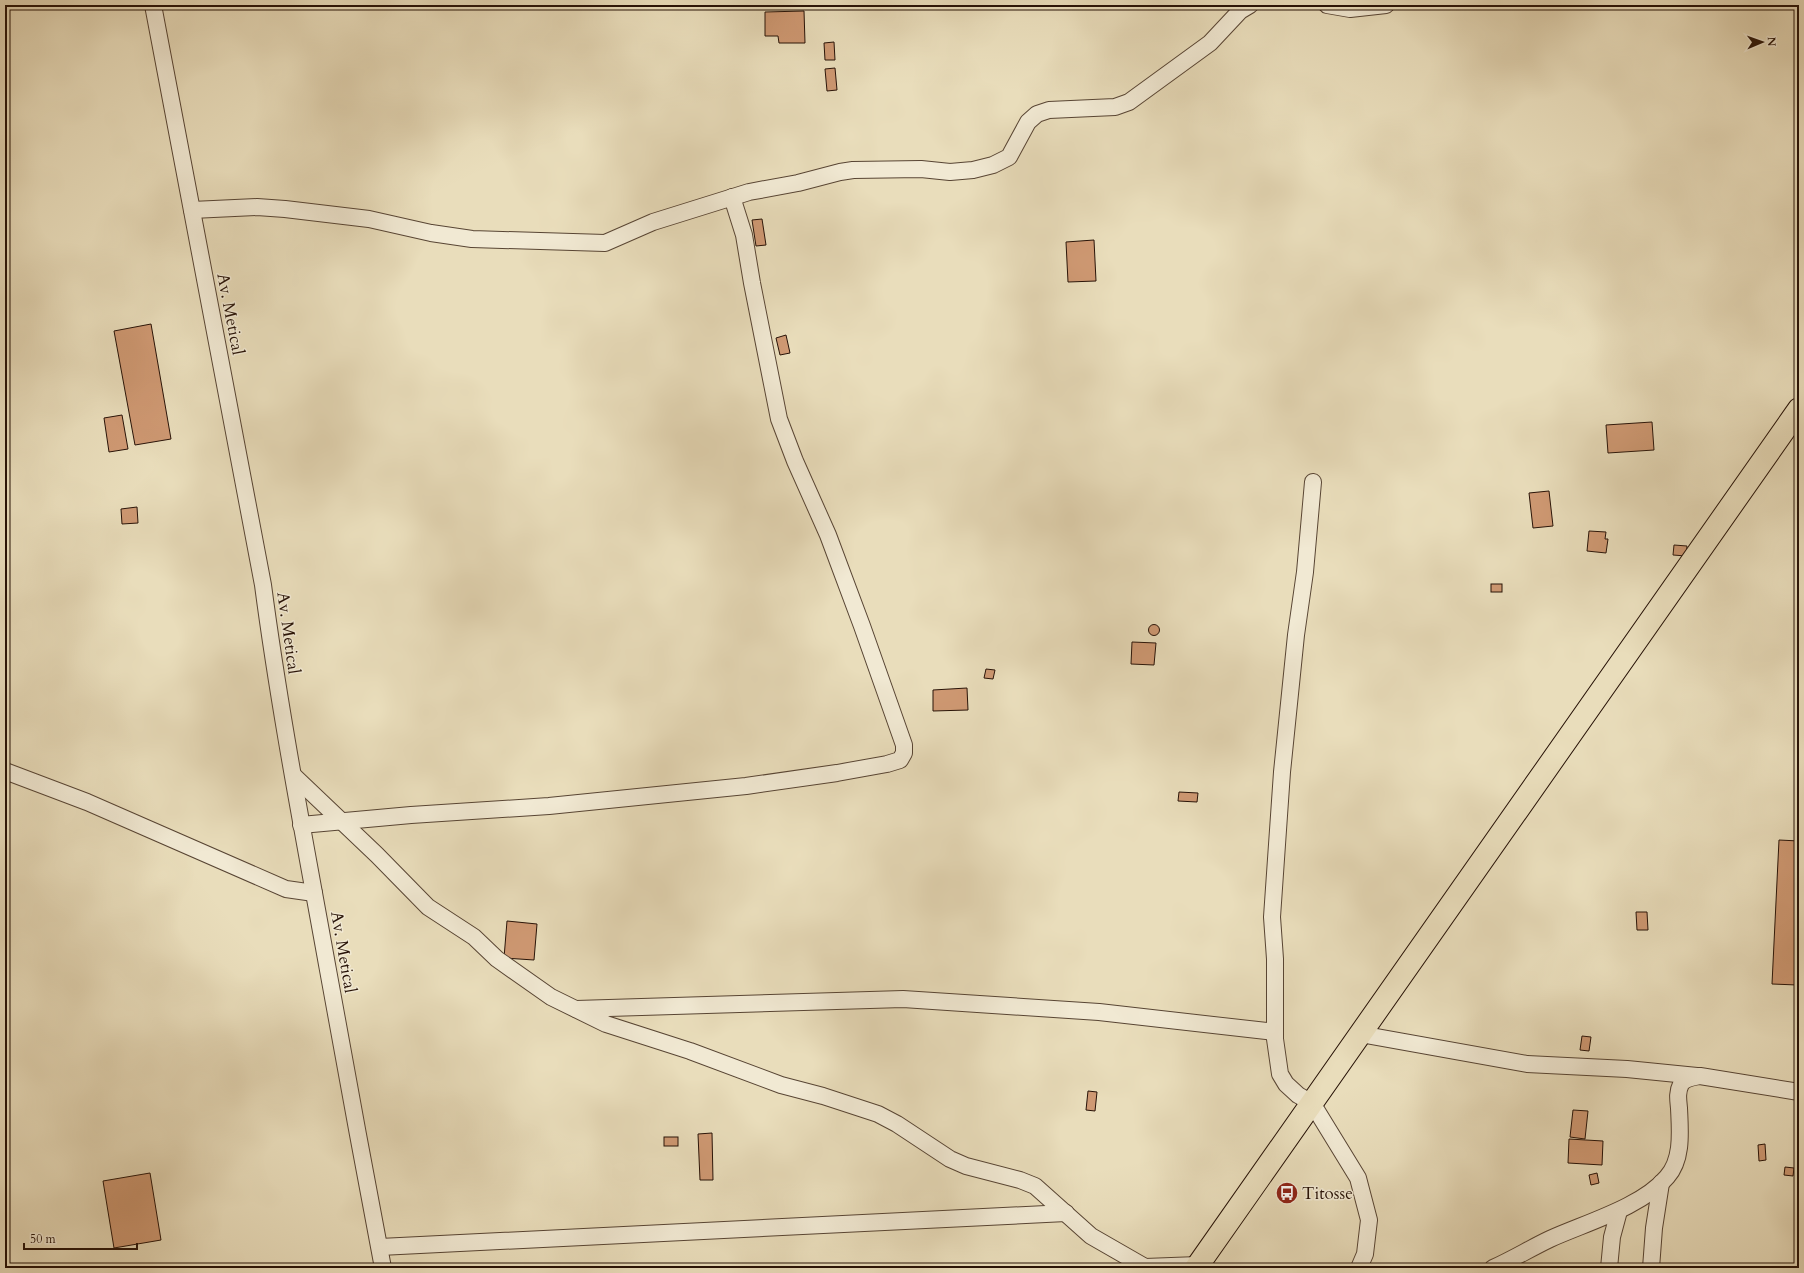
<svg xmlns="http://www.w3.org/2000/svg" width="1804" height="1273" viewBox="0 0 1804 1273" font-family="Cardo,serif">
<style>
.building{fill:#cf9973;stroke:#271207}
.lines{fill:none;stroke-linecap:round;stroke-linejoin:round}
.minor-casing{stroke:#584534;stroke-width:18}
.highway-casing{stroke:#271207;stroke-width:24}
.minor{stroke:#f1e9d3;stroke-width:16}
.highway{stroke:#e9ddbb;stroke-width:22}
.labels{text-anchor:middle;stroke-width:3;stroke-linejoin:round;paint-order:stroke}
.street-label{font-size:17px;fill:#271207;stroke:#f1e9d3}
.poi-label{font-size:17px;fill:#271207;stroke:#f1e9d3;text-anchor:start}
</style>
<rect width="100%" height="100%" fill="#e9ddbb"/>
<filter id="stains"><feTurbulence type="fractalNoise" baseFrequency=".005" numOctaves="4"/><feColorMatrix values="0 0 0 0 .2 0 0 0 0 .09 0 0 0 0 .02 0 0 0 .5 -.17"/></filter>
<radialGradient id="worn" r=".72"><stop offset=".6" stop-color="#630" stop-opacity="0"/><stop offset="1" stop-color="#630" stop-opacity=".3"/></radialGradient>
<g class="building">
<polygon points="804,11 805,43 779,43 778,36 765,36 765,12"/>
<polygon points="834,42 835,60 825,60 824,43"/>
<polygon points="835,68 837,90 827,91 825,69"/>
<polygon points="762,219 766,245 756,246 752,220"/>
<polygon points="1094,240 1096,281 1068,282 1066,242"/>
<polygon points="151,324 171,439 135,445 114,331"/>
<polygon points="786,335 790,353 780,355 776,338"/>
<polygon points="122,415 128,449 109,452 104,418"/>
<polygon points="1652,422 1654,450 1608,453 1606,425"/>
<polygon points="1549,491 1553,526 1533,528 1529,493"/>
<polygon points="137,507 138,523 122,524 121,509"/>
<polygon points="1589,531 1606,532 1605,539 1608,539 1606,553 1587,551"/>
<polygon points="1674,545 1687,546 1686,556 1673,555"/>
<rect x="1491" y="584" width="11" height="8"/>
<circle cx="1154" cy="630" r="5.5"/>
<polygon points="1132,642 1156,643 1154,665 1131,664"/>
<polygon points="986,669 995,670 993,679 984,678"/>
<polygon points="967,688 968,710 933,711 933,690"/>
<polygon points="1179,792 1198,793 1197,802 1178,801"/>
<polygon points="1779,840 1799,841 1799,940 1797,985 1772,984"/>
<polygon points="1636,912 1647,912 1648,930 1637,930"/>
<polygon points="507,921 537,924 534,960 504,958"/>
<polygon points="1582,1036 1591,1037 1589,1051 1580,1050"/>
<polygon points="1088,1091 1097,1092 1095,1111 1086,1110"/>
<polygon points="1573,1110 1588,1111 1585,1139 1570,1137"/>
<polygon points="712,1133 713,1180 700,1180 698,1134"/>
<rect x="664" y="1137" width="14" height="9"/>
<polygon points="1569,1139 1603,1141 1602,1165 1568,1163"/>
<polygon points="1765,1144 1766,1160 1759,1161 1758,1145"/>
<polygon points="1785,1167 1794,1168 1793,1176 1784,1175"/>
<polygon points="150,1173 161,1240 114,1248 103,1181"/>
<polygon points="1597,1173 1599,1183 1591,1185 1589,1175"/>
</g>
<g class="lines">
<g class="minor-casing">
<g id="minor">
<path d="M 153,5 L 263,585 C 280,714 305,842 328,970 C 346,1069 364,1169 383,1268"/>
<polyline points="1327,5 1350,9 1386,5"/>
<polyline points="192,210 257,207 285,209 369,219 431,233 472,239 605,243 653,222 749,192 798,183 840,172 853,170 921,169 950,172 973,170 993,165 1009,157 1028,122 1037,114 1049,110 1115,107 1129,102 1210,43 1240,11 1250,5"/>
<polyline points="1313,482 1305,572 1296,635 1282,772 1272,917 1275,959 1275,1039 1280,1074 1286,1084 1298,1095 1312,1103 1358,1178 1369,1220 1365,1254 1359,1268"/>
<polyline points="5,771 87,802 286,889 314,893"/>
<polyline points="294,776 377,855 428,907 474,937 497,959 551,997 606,1024 690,1051 781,1085 823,1096 878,1114 897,1124 950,1159 966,1166 1020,1180 1035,1186 1091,1236 1145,1267 1198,1265 1203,1268"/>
<polyline points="301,825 411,815 549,806 746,786 837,773 887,764 900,760 904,753 904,745 862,626 828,535 795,461 779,419 752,283 744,235 732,197"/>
<polyline points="576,1009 903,999 1099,1012 1275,1032"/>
<polyline points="1360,1034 1527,1064 1627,1069 1697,1076"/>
<polyline points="380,1247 1066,1213"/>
<path d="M 1493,1268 C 1513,1259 1531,1248 1550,1239 C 1585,1223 1642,1207 1667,1177 C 1683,1159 1680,1131 1679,1108 C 1678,1099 1677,1092 1681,1084 C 1685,1078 1694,1077 1700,1076 L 1799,1092"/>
<polyline points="1609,1268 1612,1237 1619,1211"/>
<polyline points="1651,1268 1654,1228 1661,1183"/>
</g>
</g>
<g class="highway-casing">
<polyline id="highway" points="1196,1268 1799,409"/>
</g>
<use href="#minor" class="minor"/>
<use href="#highway" class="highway"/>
</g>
<defs>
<g id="bus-disc" transform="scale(1.15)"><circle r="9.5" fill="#8f2418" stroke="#f1e9d3"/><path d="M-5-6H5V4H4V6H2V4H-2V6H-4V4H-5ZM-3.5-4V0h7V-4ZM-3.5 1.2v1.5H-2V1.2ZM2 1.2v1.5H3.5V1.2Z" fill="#fff"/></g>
</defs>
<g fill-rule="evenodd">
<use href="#bus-disc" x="1287" y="1193"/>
</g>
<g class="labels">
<g class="street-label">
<text transform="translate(231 314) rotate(79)" y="6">Av. Metical</text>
<text transform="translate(289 633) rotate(82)" y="6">Av. Metical</text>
<text transform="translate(344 952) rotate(80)" y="6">Av. Metical</text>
</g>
<g class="poi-label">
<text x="1302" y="1199">Titosse</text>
</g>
</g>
<rect width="1804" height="1273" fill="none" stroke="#e9ddbb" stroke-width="20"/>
<rect x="6" y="6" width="1792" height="1261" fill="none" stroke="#271207" stroke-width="2"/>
<rect x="10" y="10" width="1784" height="1253" fill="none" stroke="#271207"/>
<g transform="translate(1762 42) rotate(88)" stroke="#f1e9d3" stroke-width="3" paint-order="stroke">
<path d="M0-3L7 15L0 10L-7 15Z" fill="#271207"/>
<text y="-6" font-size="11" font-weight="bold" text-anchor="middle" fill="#271207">N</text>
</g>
<path d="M24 1243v6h113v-6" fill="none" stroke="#271207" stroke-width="2"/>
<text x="30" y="1243" font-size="12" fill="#271207" stroke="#f1e9d3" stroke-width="3" paint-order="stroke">50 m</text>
<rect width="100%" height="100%" filter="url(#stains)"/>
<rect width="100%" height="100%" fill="url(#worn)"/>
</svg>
